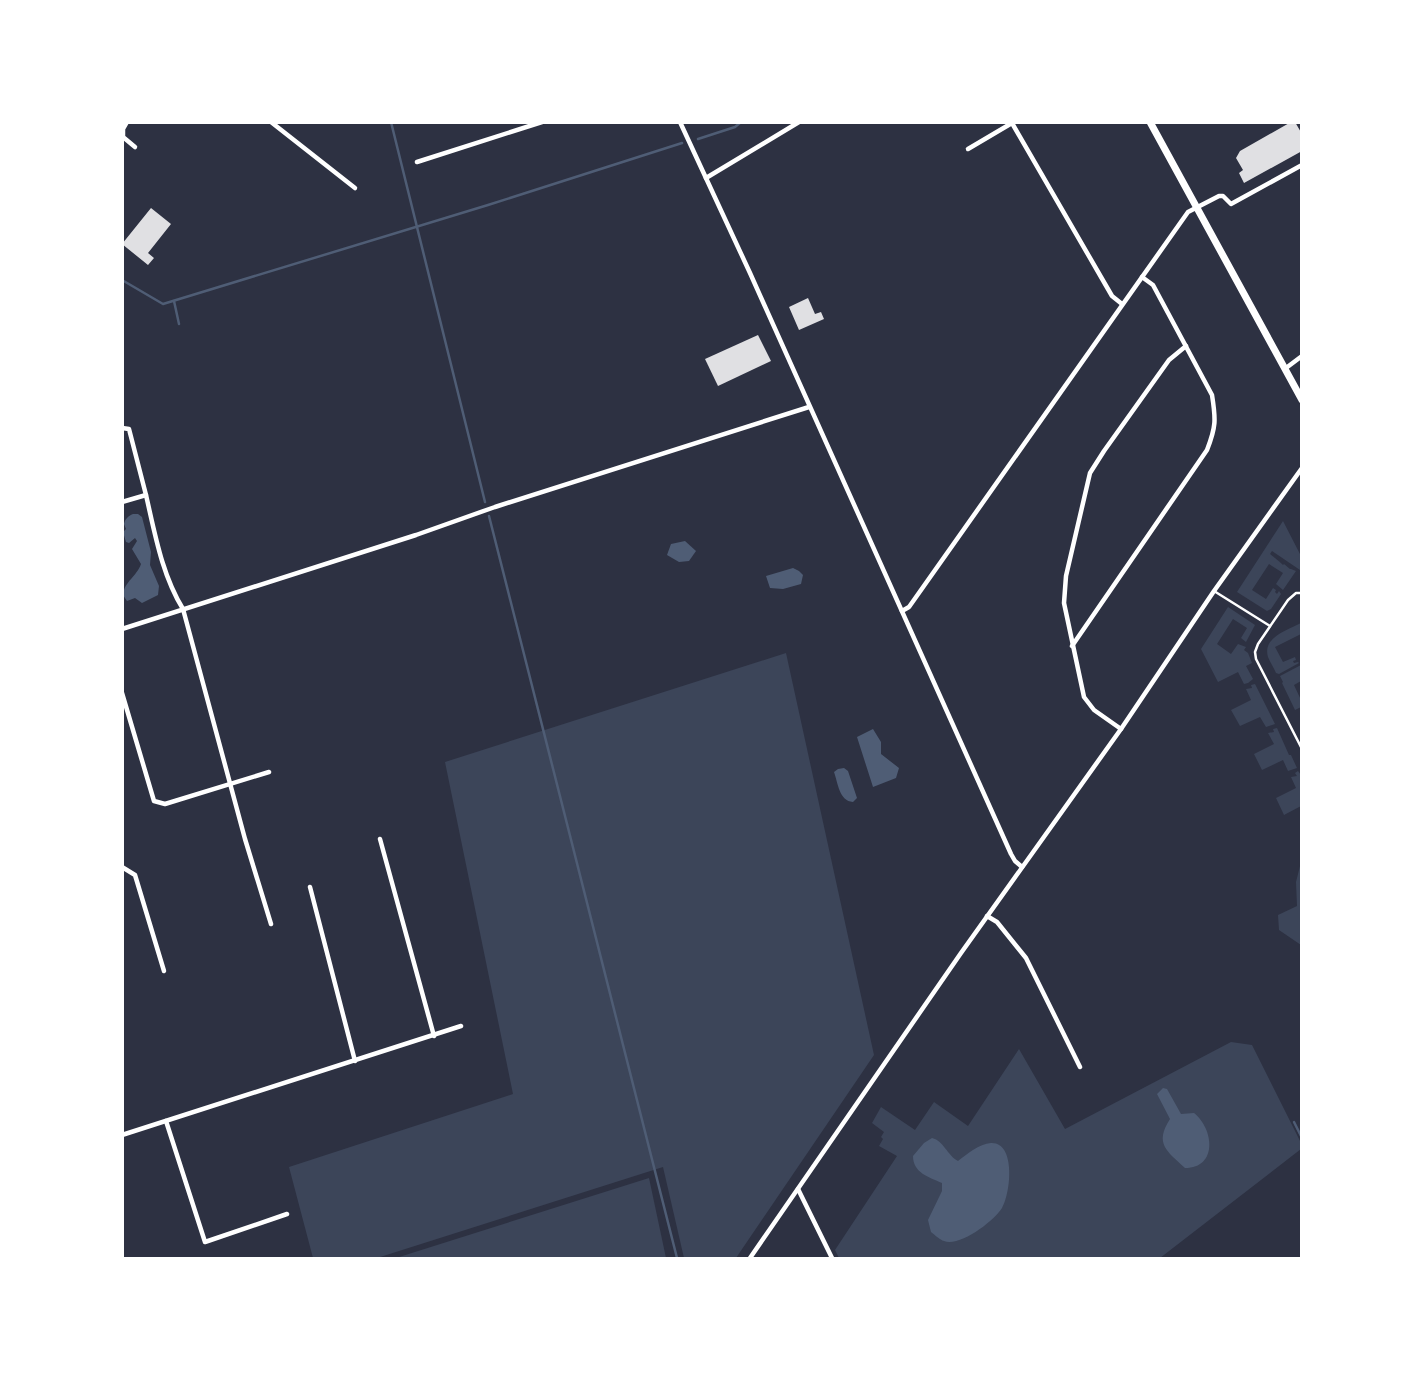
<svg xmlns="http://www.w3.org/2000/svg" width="1424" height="1381" viewBox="0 0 1424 1381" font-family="Commissioner,sans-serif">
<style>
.green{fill:#3c4559}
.water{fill:#4f5d75}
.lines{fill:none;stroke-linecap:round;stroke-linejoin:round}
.stream{stroke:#4f5d75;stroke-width:2.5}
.building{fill:#e0e0e3}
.service{stroke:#fff;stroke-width:2.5}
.minor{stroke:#fff;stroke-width:4.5}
.primary{stroke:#fff;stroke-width:7}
</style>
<rect width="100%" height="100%" fill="#2d3142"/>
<g class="green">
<path d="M 1283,521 L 1301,556 L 1301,568 L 1300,570 L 1272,551 L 1270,554 C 1275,558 1278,560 1283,565 L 1284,564 L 1290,569 L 1291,569 L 1296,571 L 1283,590 L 1276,584 L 1283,573 L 1269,564 L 1252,590 L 1266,599 L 1273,588 L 1276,590 L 1275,592 L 1277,594 L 1279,591 L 1281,594 L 1271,609 L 1267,611 L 1237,592 Z"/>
<polygon points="1228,607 1255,625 1246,642 1241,638 1247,628 1233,619 1217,644 1231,654 1238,644 1246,647 1244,650 1248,653 1252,663 1246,666 1253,679 1248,683 1244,684 1238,672 1218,682 1201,649"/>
<path d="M 1301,623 L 1301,634 L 1275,647 L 1283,662 L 1295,657 L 1296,660 L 1293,661 L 1294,663 L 1298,662 L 1299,663 L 1279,674 L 1276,673 C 1274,668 1270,662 1268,657 C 1262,637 1288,630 1301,623 Z"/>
<polygon points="786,653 874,1055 736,1258 684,1258 663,1167 377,1258 313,1258 289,1167 513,1094 445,762"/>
<polygon points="1301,665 1301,681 1294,685 1301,700 1301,707 1295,710 1282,683 1283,682 1280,676"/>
<polygon points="1255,684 1275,724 1266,727 1260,717 1240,726 1231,710 1251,700 1246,689 1252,688 1251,685"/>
<polygon points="1277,728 1289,755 1291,755 1297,768 1288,771 1283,760 1262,770 1254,754 1274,744 1268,733 1274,732 1273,729"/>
<polygon points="1298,771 1301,775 1301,806 1284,815 1276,798 1296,788 1291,777 1297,776 1295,773"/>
<polygon points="1301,862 1301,945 1279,930 1278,915 1297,906 1296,882"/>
<polygon points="1231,1042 1252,1045 1301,1143 1301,1149 1160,1258 839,1258 835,1250 897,1156 879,1146 883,1139 881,1137 884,1132 872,1123 881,1107 915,1130 934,1102 968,1126 1019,1049 1065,1129"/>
<polygon points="649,1178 666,1258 396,1258"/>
</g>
<g class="water">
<path d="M 133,514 L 138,514 L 142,517 L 151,552 L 150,565 L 159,586 L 158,595 L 142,603 L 135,598 L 127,601 L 123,595 C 124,582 137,576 141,564 L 132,549 L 137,541 L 135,538 L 129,543 L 126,542 L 123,532 L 126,529 L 124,524 C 125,519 128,516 133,514 Z"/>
<polygon points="685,541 696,551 689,561 679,562 667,555 671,544"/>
<polygon points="793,568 799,571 803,575 801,584 783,589 770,588 766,576"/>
<polygon points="873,729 881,742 881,754 899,768 896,778 873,787 857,737"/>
<path d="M 844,768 L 848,771 L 857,798 L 853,802 C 839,801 838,783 834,772 L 838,769 Z"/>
<path d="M 1163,1088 L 1167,1089 L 1181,1114 L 1194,1113 C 1214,1129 1218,1168 1185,1168 C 1167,1151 1154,1144 1170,1119 L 1157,1094 Z"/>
<path d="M 932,1138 C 944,1141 947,1155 958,1161 C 967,1154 979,1144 991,1143 C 1016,1142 1011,1193 1002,1208 C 994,1221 960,1247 944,1241 C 940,1240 935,1235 931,1232 L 928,1220 L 942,1191 L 942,1183 C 929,1177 913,1173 913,1156 L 924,1143 Z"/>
</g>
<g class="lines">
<g class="stream">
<polyline points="391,122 485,502"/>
<polyline points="698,139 735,127 741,122"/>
<polyline points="122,280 163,304 488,205 682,143"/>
<polyline points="174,301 179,324"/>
<polyline points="489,516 677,1258"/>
<polyline points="1294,1122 1302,1138"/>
</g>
</g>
<g class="building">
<polygon points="1291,122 1295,122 1302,134 1302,151 1244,183 1239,173 1243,170 1236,158 1240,151"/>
<polygon points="151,208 171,224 148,253 154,258 148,265 122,244"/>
<polygon points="808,298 815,314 821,312 824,319 799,330 789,307"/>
<polygon points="758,335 771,361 718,386 705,359"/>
</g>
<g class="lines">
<g class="service">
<polyline points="1214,591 1270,626"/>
<polyline points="1302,593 1296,593 1288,600 1258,644 1255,652 1256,659 1302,749"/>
</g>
<g class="minor">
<polyline points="127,122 123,129 123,137 135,147"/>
<polyline points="271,122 355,188"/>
<polyline points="680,122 750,273 1011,854 1015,861 1022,867"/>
<polyline points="1012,123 1112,296 1122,304"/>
<polyline points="968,149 1012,123"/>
<polyline points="417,162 542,122"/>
<polyline points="706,178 799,122"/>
<polyline points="1286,368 1302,356"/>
<polyline points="122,428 129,429 146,495 122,502"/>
<path d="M 146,495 C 155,534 162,575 183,609 L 245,839 L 271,924"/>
<polyline points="902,611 909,607 1188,212 1219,196 1223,196 1231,204 1302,165"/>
<polyline points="122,629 416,535 495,507 809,407"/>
<path d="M 1072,646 L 1207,450 C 1216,427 1216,420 1212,395 L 1153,285 L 1142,277"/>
<polyline points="122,693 154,801 165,804 269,772"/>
<polyline points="1121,729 1094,710 1084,697 1064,603 1066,576 1090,473 1104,451 1169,360 1186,346"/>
<polyline points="380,839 434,1036"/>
<polyline points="122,867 135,875 164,971"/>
<polyline points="310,887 355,1061"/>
<polyline points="987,916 997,922 1026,958 1080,1067"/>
<polyline points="166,1121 205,1242 287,1214"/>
<polyline points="122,1135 461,1026"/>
<polyline points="798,1189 832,1258"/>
<polyline points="750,1258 961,953 1121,729 1214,591 1302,468"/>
</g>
<polyline class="primary" points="1150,122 1302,400"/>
</g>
<rect width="1424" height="1381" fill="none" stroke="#ffffff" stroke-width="248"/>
</svg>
